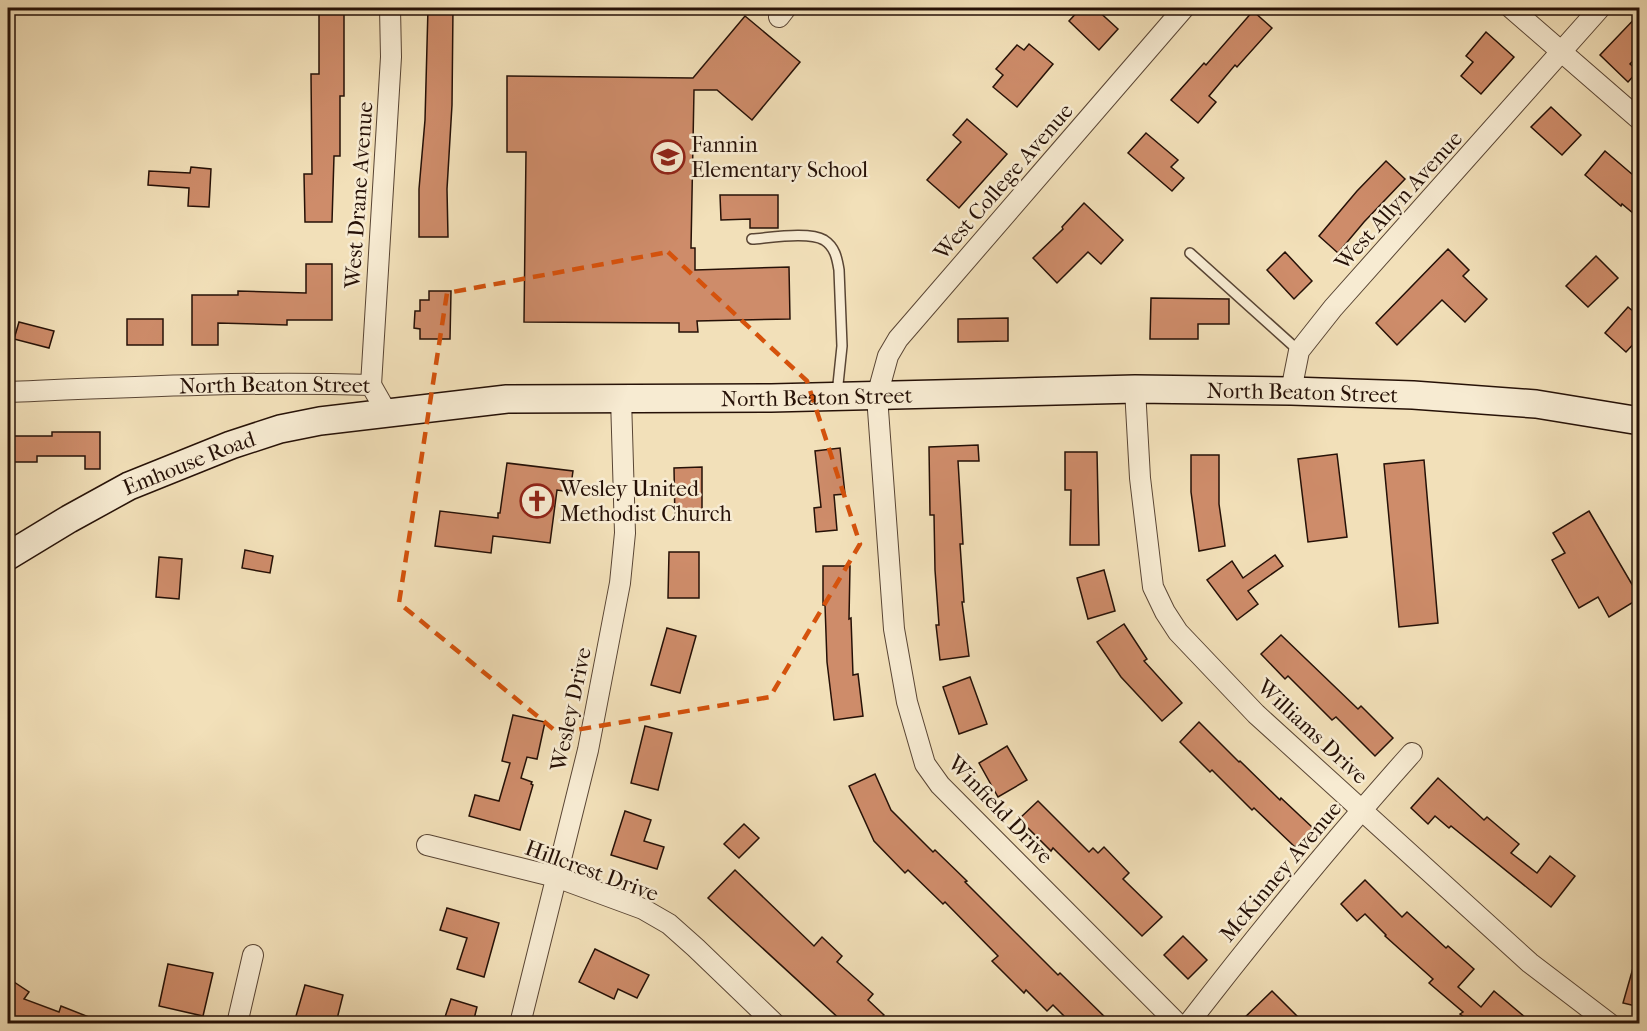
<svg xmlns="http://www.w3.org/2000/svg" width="1647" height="1031" viewBox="0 0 1647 1031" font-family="'IM FELL French Canon',serif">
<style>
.building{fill:#ce8c6a;stroke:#261107;stroke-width:1.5}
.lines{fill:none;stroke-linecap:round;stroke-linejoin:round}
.lane-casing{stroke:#594534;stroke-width:12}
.street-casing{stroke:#594534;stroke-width:22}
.secondary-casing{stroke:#261107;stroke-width:30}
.lane{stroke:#f7ebd2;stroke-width:9}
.street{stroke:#f7ebd2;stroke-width:20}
.secondary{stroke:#f7ebd2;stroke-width:27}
.marked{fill:none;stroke:#d5520c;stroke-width:4.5;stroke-dasharray:12 8;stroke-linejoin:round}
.labels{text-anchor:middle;stroke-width:5;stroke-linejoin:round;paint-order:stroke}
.poi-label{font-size:22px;fill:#261107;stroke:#f7ebd2;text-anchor:start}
.street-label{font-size:22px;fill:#261107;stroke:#f7ebd2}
</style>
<rect width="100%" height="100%" fill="#f2e0b9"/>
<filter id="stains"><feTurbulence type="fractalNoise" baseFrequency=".00333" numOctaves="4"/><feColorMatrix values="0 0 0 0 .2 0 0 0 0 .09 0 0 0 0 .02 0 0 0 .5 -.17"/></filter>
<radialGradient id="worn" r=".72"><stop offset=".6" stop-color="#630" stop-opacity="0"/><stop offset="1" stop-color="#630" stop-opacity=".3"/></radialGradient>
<g class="building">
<polygon points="319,8 344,8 344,96 340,96 340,156 334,156 332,222 305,222 304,174 312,174 311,74 319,74"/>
<polygon points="428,8 453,8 452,105 447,189 448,237 419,237 419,189 425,120"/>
<polygon points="1081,8 1095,8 1118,29 1099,50 1069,21"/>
<polygon points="1253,11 1272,28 1237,67 1235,65 1209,96 1216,102 1198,123 1171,100 1204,63 1206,65"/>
<polygon points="1640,13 1640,54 1630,64 1638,71 1628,82 1600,55"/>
<polygon points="745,16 800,62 752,120 717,90 694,90 691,248 695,248 695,270 789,267 790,319 697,321 698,332 679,332 679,323 524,322 526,152 507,152 507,76 693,78"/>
<polygon points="1486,32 1514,57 1481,94 1461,76 1473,62 1466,56"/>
<polygon points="1029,44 1053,64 1017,107 993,87 1003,75 996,69 1017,45 1024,50"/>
<polygon points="1551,107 1581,135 1562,155 1531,127"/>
<polygon points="967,119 1007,154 959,208 927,180 961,142 953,135"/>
<polygon points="1146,133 1178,160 1171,167 1184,178 1172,191 1128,153"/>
<polygon points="1605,151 1640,181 1640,219 1622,204 1621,206 1585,175"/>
<polygon points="1386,161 1405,179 1364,222 1338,253 1319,236 1357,191"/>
<polygon points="191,167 211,169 209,207 188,206 189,188 148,185 149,171 190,173"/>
<polygon points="720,195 778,195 778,228 750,228 750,219 721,220"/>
<polygon points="1084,203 1123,240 1101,264 1088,252 1057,283 1033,258 1063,229 1062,227"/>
<polygon points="1448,249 1469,270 1463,276 1487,299 1465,322 1442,300 1397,345 1376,323"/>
<polygon points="1285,252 1312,281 1294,299 1267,270"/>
<polygon points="1596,256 1618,278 1588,307 1566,286"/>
<polygon points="306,264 332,264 332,320 287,320 287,325 218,323 218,345 192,345 192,295 238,295 238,291 306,293"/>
<polygon points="429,291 451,291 450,339 420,339 420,329 414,328 415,311 420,311 420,300 429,300"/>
<polygon points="1151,298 1229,299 1229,324 1198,324 1198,339 1150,339"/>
<polygon points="1628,307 1640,317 1640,337 1626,352 1605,333"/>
<polygon points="1008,318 1008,341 958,342 958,319"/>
<rect x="127" y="319" width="36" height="26"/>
<polygon points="19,322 54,331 49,348 14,339"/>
<polygon points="52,432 100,432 100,469 85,469 85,456 37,456 37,462 8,462 8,436 52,436"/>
<polygon points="978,445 979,461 958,461 963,544 960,544 964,602 962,602 969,656 940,660 936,625 939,625 935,570 934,515 930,515 929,447"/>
<polygon points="840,448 845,494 834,495 837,530 816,532 814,508 821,507 815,451"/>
<polygon points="1065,452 1097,452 1099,545 1070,545 1071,490 1065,490"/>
<polygon points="1337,454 1347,537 1308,542 1298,459"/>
<polygon points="1191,455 1219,455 1219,504 1225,546 1199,551 1191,492"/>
<polygon points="1424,460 1438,623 1399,627 1384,464"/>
<polygon points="507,463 573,471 570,492 557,490 550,543 493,536 491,553 435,546 440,511 498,518 498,513 500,513"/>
<polygon points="702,467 702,520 675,521 674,468"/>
<polygon points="1589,511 1640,598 1609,617 1598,597 1579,608 1552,560 1565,553 1553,533"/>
<polygon points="245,550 273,556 270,573 242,568"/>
<polygon points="669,552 699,552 699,598 668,598"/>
<polygon points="1275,555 1283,566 1248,591 1258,604 1237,620 1207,580 1232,561 1243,578"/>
<polygon points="159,557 182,559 179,599 156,597"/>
<polygon points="823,566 850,566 849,619 851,618 853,675 858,674 863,716 834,720 827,662 825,605 823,605"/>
<polygon points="1104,570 1115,611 1088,619 1077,578"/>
<polygon points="1124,624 1147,659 1144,661 1182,703 1162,721 1121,677 1097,642"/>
<polygon points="667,628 696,636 680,693 651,685"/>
<polygon points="1281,635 1358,709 1361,706 1393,738 1375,756 1336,717 1332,720 1288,676 1285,679 1261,654"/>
<polygon points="970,677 987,724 959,734 943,687"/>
<polygon points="513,715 545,722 537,759 527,757 521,778 532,782 531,784 533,785 520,830 469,816 475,795 499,801 510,763 502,761"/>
<polygon points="1199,722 1239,762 1240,761 1280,800 1281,798 1313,828 1295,847 1254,808 1252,810 1212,770 1210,772 1180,742"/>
<polygon points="645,726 672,733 658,790 631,783"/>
<polygon points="1007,746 1027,780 998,797 979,763"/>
<polygon points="875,774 891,810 933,852 935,850 967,881 965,882 1058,975 1060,973 1111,1023 1071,1023 1053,1005 1047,1011 1026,990 1024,993 992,961 998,956 945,902 943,904 908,870 905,873 874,841 849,786"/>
<polygon points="1438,778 1484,820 1487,817 1519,844 1511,853 1537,873 1550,856 1575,876 1551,907 1451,826 1449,828 1435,816 1428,824 1411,808"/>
<polygon points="1038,801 1089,852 1093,848 1098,853 1104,847 1129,873 1123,879 1162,917 1142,936 1053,848 1051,851 1019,819"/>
<polygon points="625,811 651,820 644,841 664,847 657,869 611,855"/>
<polygon points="744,824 759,838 739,858 724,844"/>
<polygon points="735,870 814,946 822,937 842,956 837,962 873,994 868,1000 884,1015 876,1023 844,1023 708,898"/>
<polygon points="1365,880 1402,917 1407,912 1446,948 1448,946 1474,969 1458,987 1481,1007 1494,991 1532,1023 1467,1023 1469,1021 1460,1014 1463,1012 1429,983 1433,979 1385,936 1386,935 1365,914 1357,921 1341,904"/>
<polygon points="447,908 499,923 484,977 457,969 467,938 440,930"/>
<polygon points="1183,936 1207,960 1188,979 1164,955"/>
<polygon points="595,949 649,975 637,998 618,989 614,999 579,982"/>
<polygon points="1635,961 1640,961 1640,1007 1623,1003"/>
<polygon points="168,964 213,973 203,1016 159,1006"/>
<polygon points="8,978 29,992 24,999 59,1012 61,1006 104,1023 25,1023 13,1016 8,1023"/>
<polygon points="305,985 343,995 336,1023 294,1023"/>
<polygon points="1272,991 1304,1023 1239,1023"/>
<polygon points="451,999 477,1007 473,1023 443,1023"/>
</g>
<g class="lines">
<g class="lane-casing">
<g id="lane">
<path d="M 752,239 C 769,238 809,231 824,240 C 835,247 837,258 839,270 L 842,346 L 837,394"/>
<polyline points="1190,253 1299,351"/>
</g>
</g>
<g class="street-casing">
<g id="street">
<polyline points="1511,8 1640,120"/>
<polyline points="779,17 786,8"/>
<polyline points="371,385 391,57 390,8"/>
<polyline points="1135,389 1140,478 1153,587 1165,612 1178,632 1256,714 1530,963 1610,1024"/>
<polyline points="1291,391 1299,351 1333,308 1600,8"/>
<path id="s1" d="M 8,392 C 128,387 250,381 371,385 L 387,413"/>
<polyline points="427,845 556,877 643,909 669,924 696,948 775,1024"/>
<polyline points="237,1024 253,955"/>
<polyline points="520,1024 588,750 620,583 625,533 621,398"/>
<polyline points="1178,1024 940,785 925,764 907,702 894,629 877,396 888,356 898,339 1184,8"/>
<path d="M 1188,1024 C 1260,931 1334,840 1412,753"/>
</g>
</g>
<g class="secondary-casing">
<g id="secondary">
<path id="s2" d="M 8,556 L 69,519 L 129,486 L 231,445 L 280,429 L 320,421 L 507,399 L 771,398 L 1135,389 L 1291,391 L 1413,395 L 1536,404 L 1640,421"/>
</g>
</g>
<use href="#lane" class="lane"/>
<use href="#street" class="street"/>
<use href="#secondary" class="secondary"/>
</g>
<path class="marked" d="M 668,252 L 807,381 L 860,544 L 770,697 L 558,733 L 399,603 L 447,293 Z"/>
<defs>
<g id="school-ring" transform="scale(1.725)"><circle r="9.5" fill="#f7ebd2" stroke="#8f2418" stroke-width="1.5"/><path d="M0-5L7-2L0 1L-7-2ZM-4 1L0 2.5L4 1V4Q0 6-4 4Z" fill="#8f2418"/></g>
<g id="church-ring" transform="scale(1.725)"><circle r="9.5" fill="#f7ebd2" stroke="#8f2418" stroke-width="1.5"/><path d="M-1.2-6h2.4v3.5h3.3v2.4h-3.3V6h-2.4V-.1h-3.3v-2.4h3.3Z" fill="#8f2418"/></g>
</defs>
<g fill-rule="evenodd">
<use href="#school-ring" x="668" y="157"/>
<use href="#church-ring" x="537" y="501"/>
</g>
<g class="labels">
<g class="poi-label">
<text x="691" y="152">Fannin<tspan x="691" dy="25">Elementary School</tspan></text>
<text x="560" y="496">Wesley United<tspan x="560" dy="25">Methodist Church</tspan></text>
</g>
<g class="street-label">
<text transform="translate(1003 181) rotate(-49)" y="8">West College Avenue</text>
<text transform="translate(358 195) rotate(-86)" y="8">West Drane Avenue</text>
<text transform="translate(1398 200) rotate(-48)" y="8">West Allyn Avenue</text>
<text dy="8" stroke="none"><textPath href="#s1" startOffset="267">North Beaton Street</textPath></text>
<text dy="8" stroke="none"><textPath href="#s2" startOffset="1326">North Beaton Street</textPath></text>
<text dy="8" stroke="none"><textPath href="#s2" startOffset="840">North Beaton Street</textPath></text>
<text dy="8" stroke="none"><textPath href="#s2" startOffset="204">Emhouse Road</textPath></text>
<text transform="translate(570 709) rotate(-78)" y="8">Wesley Drive</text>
<text transform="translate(1313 731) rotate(43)" y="8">Williams Drive</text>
<text transform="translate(1001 809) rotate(46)" y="8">Winfield Drive</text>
<text transform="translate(592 870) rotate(20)" y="8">Hillcrest Drive</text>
<text transform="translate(1280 871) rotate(-50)" y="8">McKinney Avenue</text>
</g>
</g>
<rect width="1647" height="1031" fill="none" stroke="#f2e0b9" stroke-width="30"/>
<rect x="9" y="9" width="1629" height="1013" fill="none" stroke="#261107" stroke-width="3"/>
<rect x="15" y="15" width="1617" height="1001" fill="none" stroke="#261107" stroke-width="1.5"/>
<rect width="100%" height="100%" filter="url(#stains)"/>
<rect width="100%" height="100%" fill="url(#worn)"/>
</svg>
